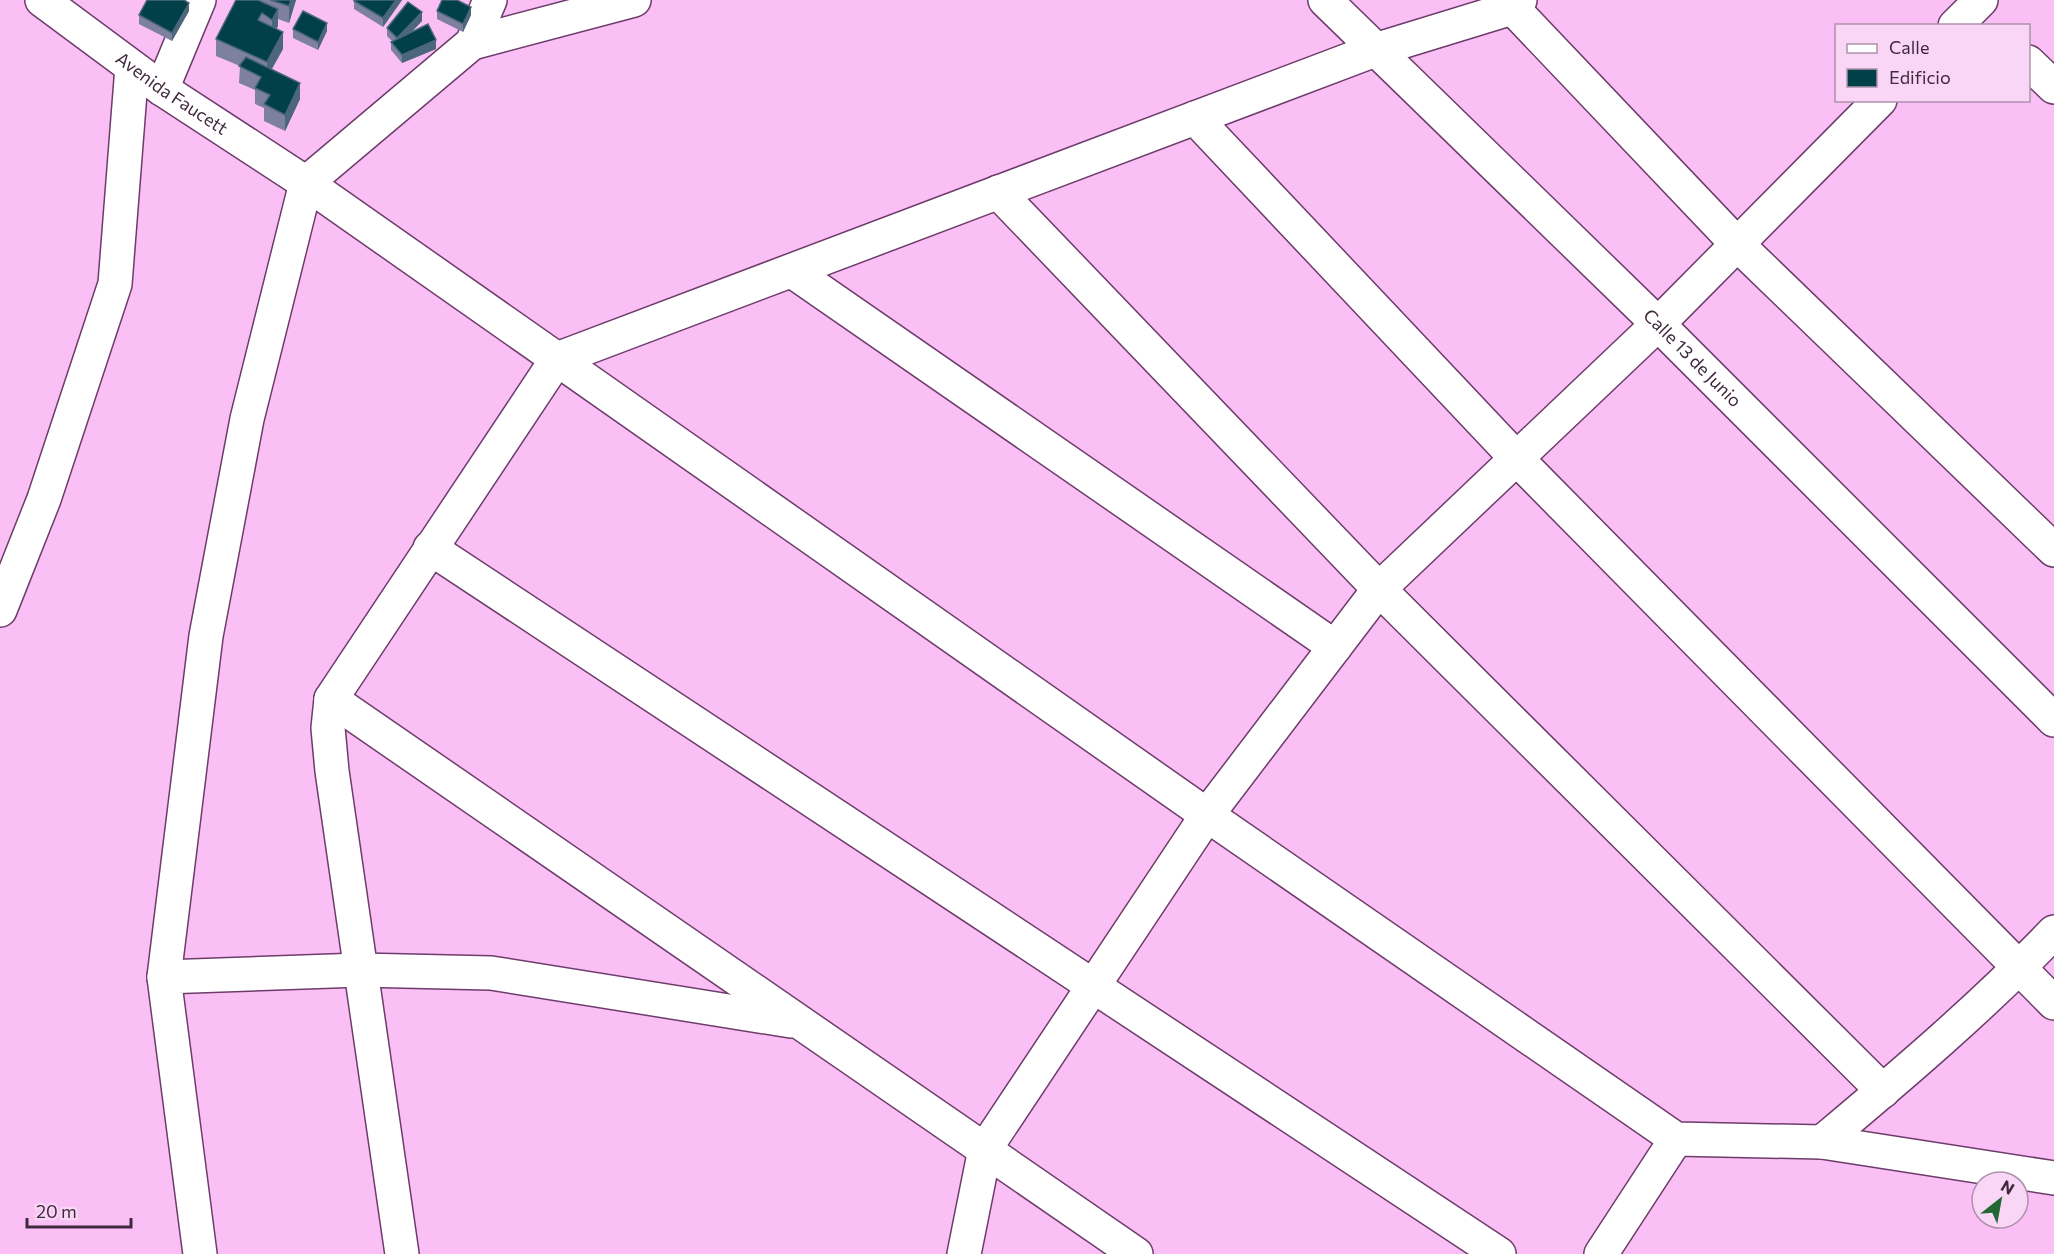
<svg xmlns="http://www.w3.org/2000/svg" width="2054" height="1254" viewBox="0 0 2054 1254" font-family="Commissioner,sans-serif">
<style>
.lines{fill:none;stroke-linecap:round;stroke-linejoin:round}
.minor-casing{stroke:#6d3c6b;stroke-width:36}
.minor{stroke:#fff;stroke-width:33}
.wall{fill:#7e809f}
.shaded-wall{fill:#4c667c}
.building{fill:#014048;stroke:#4c667c;stroke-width:1.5}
.labels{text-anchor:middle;stroke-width:6;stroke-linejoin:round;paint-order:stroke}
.street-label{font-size:18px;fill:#40293e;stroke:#f9d6f6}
</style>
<rect width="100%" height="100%" fill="#fac0f6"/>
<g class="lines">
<g class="minor-casing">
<g id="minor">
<path id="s1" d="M 42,0 L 162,89 L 306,183 L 1207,815 L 1676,1139 L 1822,1142 L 2054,1178"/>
<path id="s2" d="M 1325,0 L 1658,324 L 2054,720"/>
<polyline points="1505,0 1737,244 2054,550"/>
<polyline points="1955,26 1981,0"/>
<polyline points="472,43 634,0"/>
<polyline points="2028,62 2054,87"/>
<polyline points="162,89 199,0"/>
<polyline points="1195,118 1517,459 2054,1003"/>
<polyline points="998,192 1379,589 1883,1091"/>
<polyline points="792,271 1335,647"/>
<polyline points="430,548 1499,1254"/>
<polyline points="0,610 44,499 115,284 132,67"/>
<polyline points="331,699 1136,1254"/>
<polyline points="164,977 206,636 247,419 306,183 472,43 490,0"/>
<path d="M 1822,1142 C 1902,1075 1982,1007 2054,932"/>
<polyline points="200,1254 164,977 360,970 491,973 791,1021"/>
<polyline points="402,1254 332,771 328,728 331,699 557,359 1375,50 1512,8 1520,0"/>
<polyline points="964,1254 985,1149 1207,815 1379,589 1658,324 1880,100"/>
<polyline points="1601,1254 1676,1139"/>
</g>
</g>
<use href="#minor" class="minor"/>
</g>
<g class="wall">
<polygon points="236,0 296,0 289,23 278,19 278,26 276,29 283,49 271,69 300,99 285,131 264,121 264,108 255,104 255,90 239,83 240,66 216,56 216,39"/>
<polygon points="402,0 383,27 354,9 354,1"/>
<polygon points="189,11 172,41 139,24 139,15"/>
<polygon points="437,11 471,15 463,32 437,19"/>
<polygon points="422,21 411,32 436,49 402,63 391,50 391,42 392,41 387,36 387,28"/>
<polygon points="293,29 327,31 318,50 293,38"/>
</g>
<g class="shaded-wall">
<polygon points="291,0 296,0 289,23 289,6"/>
<polygon points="396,0 402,0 383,27 383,18"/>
<polygon points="189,3 189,11 172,41 172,33"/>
<polygon points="471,7 471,15 463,32 463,24"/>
<polygon points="278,9 278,26 272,36 272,20"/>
<polygon points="422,12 422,21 397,47 397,38"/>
<polygon points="327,23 327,31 318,50 318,42"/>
<polygon points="283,32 283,49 267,78 267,62"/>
<polygon points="436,40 436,49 402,63 402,55"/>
<polygon points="300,83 300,99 285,131 285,115"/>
</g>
<g class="building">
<polygon points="147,0 184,0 189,3 172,33 139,15"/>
<polygon points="236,0 258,0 278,9 272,20 262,13 258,20 283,32 267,62 216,39"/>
<polygon points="270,0 291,0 289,6"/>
<polygon points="354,0 396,0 383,18 354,1"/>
<polygon points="442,0 457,0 471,7 463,24 437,11"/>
<polygon points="408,2 422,12 397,38 387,28"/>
<polygon points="303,11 327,23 318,42 293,29"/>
<polygon points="428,24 436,40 402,55 391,42"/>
<polygon points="246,57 300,83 285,115 264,104 270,95 255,88 261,77 239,66"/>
</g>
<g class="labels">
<g class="street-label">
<text dy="6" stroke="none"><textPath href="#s1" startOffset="160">Avenida Faucett</textPath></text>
<text dy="6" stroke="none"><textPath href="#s2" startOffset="513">Calle 13 de Junio</textPath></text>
</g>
</g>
<rect x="1835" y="24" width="195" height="78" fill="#f9d6f6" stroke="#af91ac" stroke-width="1.5"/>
<rect x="1847" y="44" width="30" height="9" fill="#ffffff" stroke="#af91ac" stroke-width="1.5"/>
<text x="1889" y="54" font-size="18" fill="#40293e">Calle</text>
<rect x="1847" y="69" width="30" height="18" fill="#014048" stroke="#af91ac" stroke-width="1.5"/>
<text x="1889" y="84" font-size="18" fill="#40293e">Edificio</text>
<g transform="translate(2000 1200) rotate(31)"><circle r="28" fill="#f9d6f6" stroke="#af91ac" stroke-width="1.5"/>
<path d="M0-4.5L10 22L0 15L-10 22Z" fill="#236834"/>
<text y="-9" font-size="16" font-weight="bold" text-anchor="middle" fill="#40293e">N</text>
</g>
<path d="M27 1218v9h104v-9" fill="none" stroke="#40293e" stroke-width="3"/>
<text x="36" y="1218" font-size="18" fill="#40293e" stroke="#f9d6f6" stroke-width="4.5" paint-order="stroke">20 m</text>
</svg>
